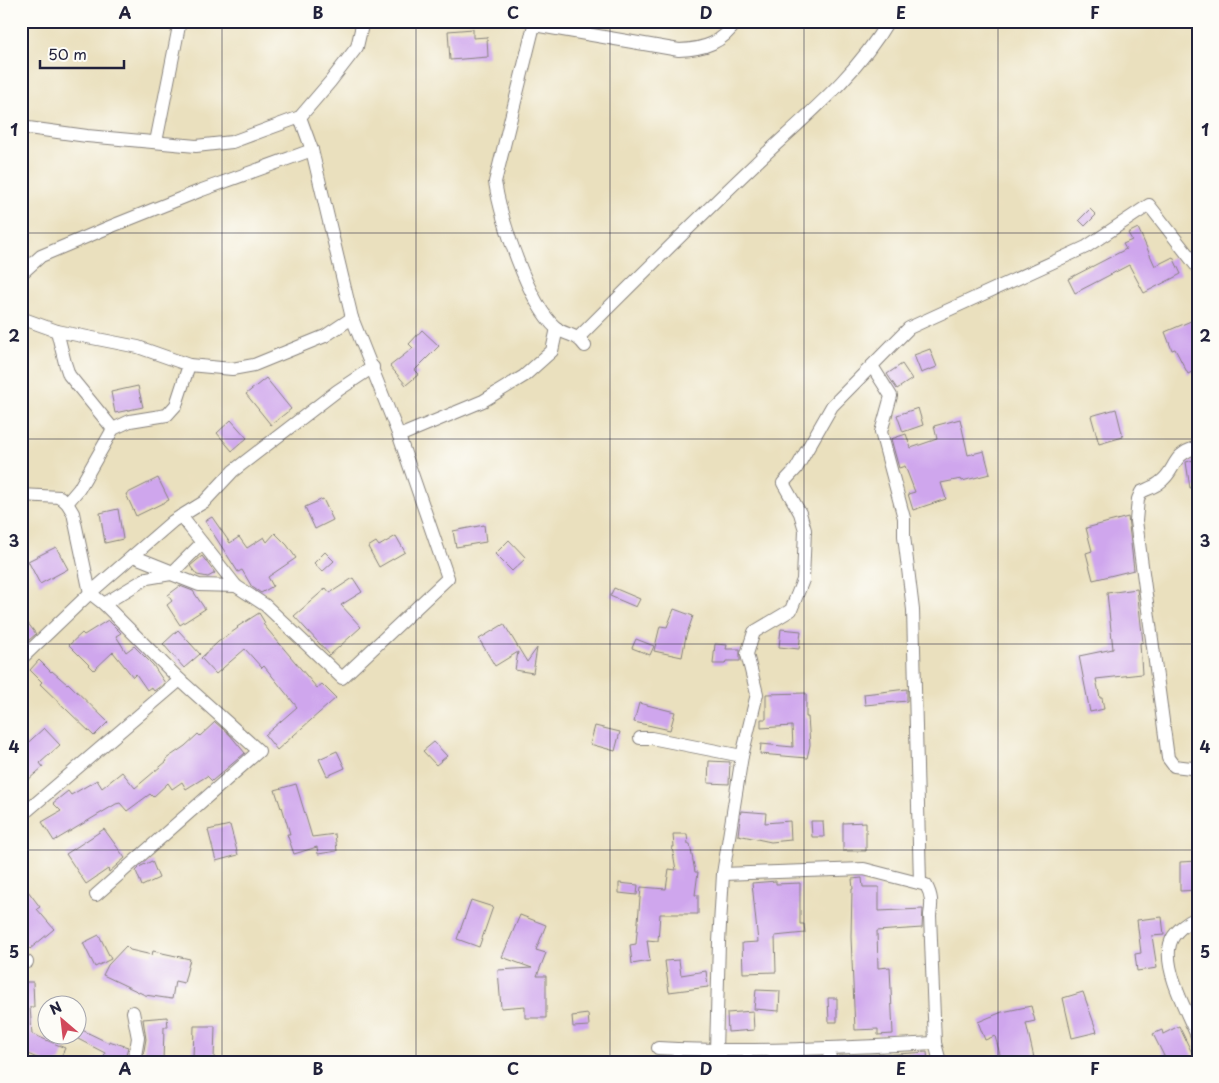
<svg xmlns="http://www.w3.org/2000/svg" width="1219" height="1083" viewBox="0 0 1219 1083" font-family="'Playpen Sans',sans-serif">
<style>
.building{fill:#cfa6ed}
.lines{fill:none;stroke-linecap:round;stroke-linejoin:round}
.minor-casing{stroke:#86817c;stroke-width:14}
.minor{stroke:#fff;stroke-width:12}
.grid{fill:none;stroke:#22223b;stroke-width:1;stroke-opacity:0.55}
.neatline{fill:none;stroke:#22223b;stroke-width:2}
.grid-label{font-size:16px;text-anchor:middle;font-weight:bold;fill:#22223b}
</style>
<rect width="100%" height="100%" fill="#fdfcf7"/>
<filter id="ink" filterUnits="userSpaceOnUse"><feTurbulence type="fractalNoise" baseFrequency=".02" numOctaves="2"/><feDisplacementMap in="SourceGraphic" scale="10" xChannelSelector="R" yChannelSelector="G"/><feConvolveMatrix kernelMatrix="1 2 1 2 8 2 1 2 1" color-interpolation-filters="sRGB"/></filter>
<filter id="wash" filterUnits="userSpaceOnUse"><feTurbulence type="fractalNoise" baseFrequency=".0096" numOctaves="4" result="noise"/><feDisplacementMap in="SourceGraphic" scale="20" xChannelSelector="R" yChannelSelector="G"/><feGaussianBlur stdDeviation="1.12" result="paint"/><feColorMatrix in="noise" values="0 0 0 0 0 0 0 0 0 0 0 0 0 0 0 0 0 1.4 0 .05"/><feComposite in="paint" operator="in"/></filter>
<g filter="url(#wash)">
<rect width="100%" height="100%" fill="#eae0be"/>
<g id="blocks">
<g class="building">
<polygon points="473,29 473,38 487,37 488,57 450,60 448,31"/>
<polygon points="1090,209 1096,215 1085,226 1079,220"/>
<polygon points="1138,228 1155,266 1173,257 1181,274 1144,293 1129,265 1075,293 1068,279 1126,249 1123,244 1132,240 1128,233"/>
<polygon points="1198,318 1198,369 1188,374 1175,349 1172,350 1165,332"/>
<polygon points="422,330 439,346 415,370 419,374 406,385 390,366 413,348 409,344"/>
<polygon points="930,349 937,367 921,373 914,355"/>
<polygon points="902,364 912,379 897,389 887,374"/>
<polygon points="266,378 291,409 271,425 246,394"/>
<polygon points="138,386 143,407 115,413 111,392"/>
<polygon points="918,408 923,425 903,432 897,415"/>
<polygon points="1116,409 1123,437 1099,444 1091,416"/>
<polygon points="960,419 968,455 984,451 990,474 962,481 961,479 941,483 946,499 913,510 908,494 915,492 905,466 899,468 891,439 906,434 911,448 937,439 934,426"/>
<polygon points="231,420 247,438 232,451 217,433"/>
<polygon points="1198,459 1198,487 1190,488 1186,462"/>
<polygon points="158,478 169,500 136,516 126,494"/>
<polygon points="323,499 333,520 315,529 305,507"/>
<polygon points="118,509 123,539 105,543 100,513"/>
<polygon points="212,517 230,543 239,537 247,548 264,537 267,542 275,533 287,545 296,558 268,577 273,586 261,593 252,587 242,570 238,572 205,521"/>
<polygon points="1128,517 1134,570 1093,580 1086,553 1092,551 1086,528"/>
<polygon points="484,525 486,542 456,547 453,531"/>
<polygon points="396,536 405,552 379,567 368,547 376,542 379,546"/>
<polygon points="509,540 526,558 512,571 495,554"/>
<polygon points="56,547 68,569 40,584 28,561"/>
<polygon points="325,552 334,561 322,572 314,563"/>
<polygon points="202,556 215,573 208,577 197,575 190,566"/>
<polygon points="353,578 362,592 341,605 361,627 330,655 294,616 326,588 330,593"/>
<polygon points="180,586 193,591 205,609 180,625 167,605 172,601 168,595"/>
<polygon points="614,588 640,599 636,607 610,596"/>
<polygon points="1137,589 1143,642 1140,643 1142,674 1096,679 1100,698 1102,698 1104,709 1090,712 1079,656 1113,649 1107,593"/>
<polygon points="674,609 693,616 686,636 682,657 654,651 660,626 667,627"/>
<polygon points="259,613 265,623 263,624 317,688 322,684 336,698 277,750 265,735 297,707 264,666 262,668 245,649 216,674 201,658 218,642 238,628 237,627"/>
<polygon points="108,620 121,633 116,636 126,652 134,646 153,665 165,683 154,691 151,687 147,690 136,674 133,677 113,652 94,670 69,645 82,633 84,635"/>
<polygon points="27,622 36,634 21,647 21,626"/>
<polygon points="504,624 527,662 537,648 533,673 515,670 518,652 495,666 479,639"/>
<polygon points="781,629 801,631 799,649 779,647"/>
<polygon points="178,630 200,654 184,668 163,644"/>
<polygon points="636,639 654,646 650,655 632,648"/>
<polygon points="715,644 727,645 726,649 740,649 740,661 726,661 725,664 713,664"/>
<polygon points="39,660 51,672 52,671 67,684 68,683 108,722 94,736 40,684 42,682 30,670"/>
<polygon points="907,689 907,701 865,705 864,694"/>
<polygon points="806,693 806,717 808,717 810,745 807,758 760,754 761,744 793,747 792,726 761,728 761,719 766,719 766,694"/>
<polygon points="639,703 675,712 670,730 634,722"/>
<polygon points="215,722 230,735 245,753 212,781 207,776 186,789 182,782 172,789 168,783 153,797 150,794 127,811 120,803 116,804 54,841 42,822 61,811 53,803 68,791 71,795 97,780 102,788 122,772 135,788 167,761 166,759 185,746 198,734 200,736"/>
<polygon points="595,726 620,732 615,751 590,744"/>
<polygon points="44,728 60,745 40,763 43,767 21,786 21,749"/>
<polygon points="434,742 447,756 436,765 423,751"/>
<polygon points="337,751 345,768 327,776 319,759"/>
<polygon points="709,761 730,762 729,784 708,783"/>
<polygon points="296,784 312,837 335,834 337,851 318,854 317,847 294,854 287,834 290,834 282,807 281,808 275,790"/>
<polygon points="741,811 766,813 765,823 790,821 791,840 771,842 738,835"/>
<polygon points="811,821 823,821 824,837 812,837"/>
<polygon points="866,822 866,851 843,851 843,823"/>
<polygon points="230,825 238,855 216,861 208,830"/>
<polygon points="104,829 125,858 109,872 108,869 86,884 66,854"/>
<polygon points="673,834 687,834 688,844 690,844 695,872 698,872 695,895 698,895 698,914 660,914 658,941 647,940 650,961 632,964 630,945 636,944 641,887 666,889 669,869 676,870 672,847 674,847"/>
<polygon points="152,861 159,878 142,886 136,871 141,866"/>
<polygon points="1198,861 1198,890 1180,891 1180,862"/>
<polygon points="862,878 863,887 879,887 879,911 923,909 922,928 877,931 878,968 890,967 893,1034 878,1035 878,1029 855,1030 851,937 852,889 853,889 852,879"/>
<polygon points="776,881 776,884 800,883 800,924 804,924 805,933 775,936 776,972 743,973 742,943 758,942 752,883"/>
<polygon points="619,883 638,885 637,895 619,893"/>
<polygon points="28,891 40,907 37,909 54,929 30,949 21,939 21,896"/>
<polygon points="471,900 493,907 479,947 457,939"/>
<polygon points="520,915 546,925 536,950 546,953 537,976 546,976 546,1018 525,1018 525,1006 501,1008 498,970 532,968 502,957"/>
<polygon points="1162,917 1164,935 1152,936 1157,968 1137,971 1135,954 1141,953 1137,920"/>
<polygon points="99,935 111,959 95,967 83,943"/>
<polygon points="126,946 130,950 152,955 153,951 190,959 184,983 175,981 172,999 145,995 103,975 108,965"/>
<polygon points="679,960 681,975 706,971 708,987 669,992 665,961"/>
<polygon points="21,982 33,982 34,1007 30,1007 32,1034 65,1048 59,1062 46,1062 21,1051"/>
<polygon points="756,990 780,991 779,1011 754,1009"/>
<polygon points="1083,992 1097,1032 1072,1038 1063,998"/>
<polygon points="828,998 837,998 837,1022 829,1022"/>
<polygon points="1031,1006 1035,1021 1026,1023 1035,1062 1002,1062 995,1036 985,1040 978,1022 1002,1012"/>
<polygon points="753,1011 754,1030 728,1032 727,1013"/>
<polygon points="588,1014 589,1026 573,1027 572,1016"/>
<polygon points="167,1017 168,1027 164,1027 163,1062 142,1062 146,1039 143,1019"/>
<polygon points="194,1026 215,1026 214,1059 193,1058"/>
<polygon points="1179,1026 1193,1055 1178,1062 1167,1062 1153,1034 1162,1030 1163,1034"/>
<polygon points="78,1028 109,1043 109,1041 128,1047 124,1062 110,1062 103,1060 105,1053 78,1039"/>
<polygon points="927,1052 928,1062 839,1062 838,1056 883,1054 883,1055"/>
</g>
</g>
</g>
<g filter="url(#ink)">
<use href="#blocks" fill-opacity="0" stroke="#86817c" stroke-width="1"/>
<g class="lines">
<g class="minor-casing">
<g id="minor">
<path d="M 535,21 L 495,182 C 501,219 528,303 556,328 C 562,333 571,334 577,338 C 580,340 583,343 585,346"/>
<path d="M 534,25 L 679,50 C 705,49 722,43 737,21"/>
<polyline points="21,127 87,136 196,146 232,142 300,117 330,82 357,47 363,21"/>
<polyline points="156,142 180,21"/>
<polyline points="21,274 41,256 112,226 202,190 312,150"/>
<polyline points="21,318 57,331 138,347 189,365 232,369 254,365 325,336 352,318"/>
<polyline points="57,331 65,363 69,375 113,429"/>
<path d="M 578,338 C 636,280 694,222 754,165 C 801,120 855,78 888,21"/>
<polyline points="872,366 891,396 881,432 904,518 904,536 913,610 920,883"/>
<polyline points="399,436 483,401 524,376 552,351 557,328"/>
<path d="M 1198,447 C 1169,455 1178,470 1159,483 C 1154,487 1147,489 1141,492 L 1138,499 L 1136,521 L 1168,758 L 1174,766 L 1191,768 L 1198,766"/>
<polyline points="21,495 60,497 67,503 73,513 90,593 104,604 180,680 259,751 96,895"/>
<polyline points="67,503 79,489 113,429 130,421 167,415 176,405 189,365"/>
<polyline points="181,516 236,586"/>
<polyline points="133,556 173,572"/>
<polyline points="171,574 202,543"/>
<polyline points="104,604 147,578 171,574 199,585 236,586 265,605 342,678 448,578 399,436 352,318 312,150 300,117"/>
<polyline points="21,659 90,593 173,521 204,502 233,471 337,391 373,367"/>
<polyline points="640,738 651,738 742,756"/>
<polyline points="21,816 180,680"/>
<path d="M 723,874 L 864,869 L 926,885 C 932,896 932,903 930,915 L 935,1043 L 940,1062"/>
<path d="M 1198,917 C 1187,922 1173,932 1170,944 C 1163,970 1188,1014 1198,1038"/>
<polyline points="21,958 27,962"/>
<polyline points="133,1012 138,1038 134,1062"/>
<path d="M 658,1048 C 750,1053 842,1048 935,1043"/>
<polyline points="828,1049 831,1062"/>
<polyline points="716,1051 719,942 723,874 742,756 757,694 747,654 754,632 791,610 803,580 805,530 800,513 783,483 796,469 832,406 909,328 1086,247 1149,205 1198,268"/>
</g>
</g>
<use href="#minor" class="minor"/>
</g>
</g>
<path class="grid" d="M 222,21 L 222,1062M 416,21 L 416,1062M 610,21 L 610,1062M 804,21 L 804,1062M 998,21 L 998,1062M 21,233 L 1198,233M 21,439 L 1198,439M 21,644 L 1198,644M 21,850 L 1198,850"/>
<rect width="1219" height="1083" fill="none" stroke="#fdfcf7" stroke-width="55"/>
<g transform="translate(62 1020) rotate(332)"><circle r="24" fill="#fdfcf7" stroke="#a5a5ac"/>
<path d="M0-4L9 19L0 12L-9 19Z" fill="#d1495b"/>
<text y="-8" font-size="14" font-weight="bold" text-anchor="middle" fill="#22223b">N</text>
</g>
<path d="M40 60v8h84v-8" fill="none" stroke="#22223b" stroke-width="2.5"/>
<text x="48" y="60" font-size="15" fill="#22223b" stroke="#fdfcf7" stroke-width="4" paint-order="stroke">50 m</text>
<rect x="28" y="28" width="1164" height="1028" class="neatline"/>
<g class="grid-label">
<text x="125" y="19">A</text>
<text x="318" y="19">B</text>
<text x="513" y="19">C</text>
<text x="706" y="19">D</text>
<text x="901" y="19">E</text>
<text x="1095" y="19">F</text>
<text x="14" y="136">1</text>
<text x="1205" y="136">1</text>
<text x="14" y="342">2</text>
<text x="1205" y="342">2</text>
<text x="14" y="547">3</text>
<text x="1205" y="547">3</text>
<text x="14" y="753">4</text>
<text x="1205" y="753">4</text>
<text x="14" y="958">5</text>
<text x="1205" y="958">5</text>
<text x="125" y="1075">A</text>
<text x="318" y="1075">B</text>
<text x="513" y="1075">C</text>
<text x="706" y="1075">D</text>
<text x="901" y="1075">E</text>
<text x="1095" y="1075">F</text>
</g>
</svg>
